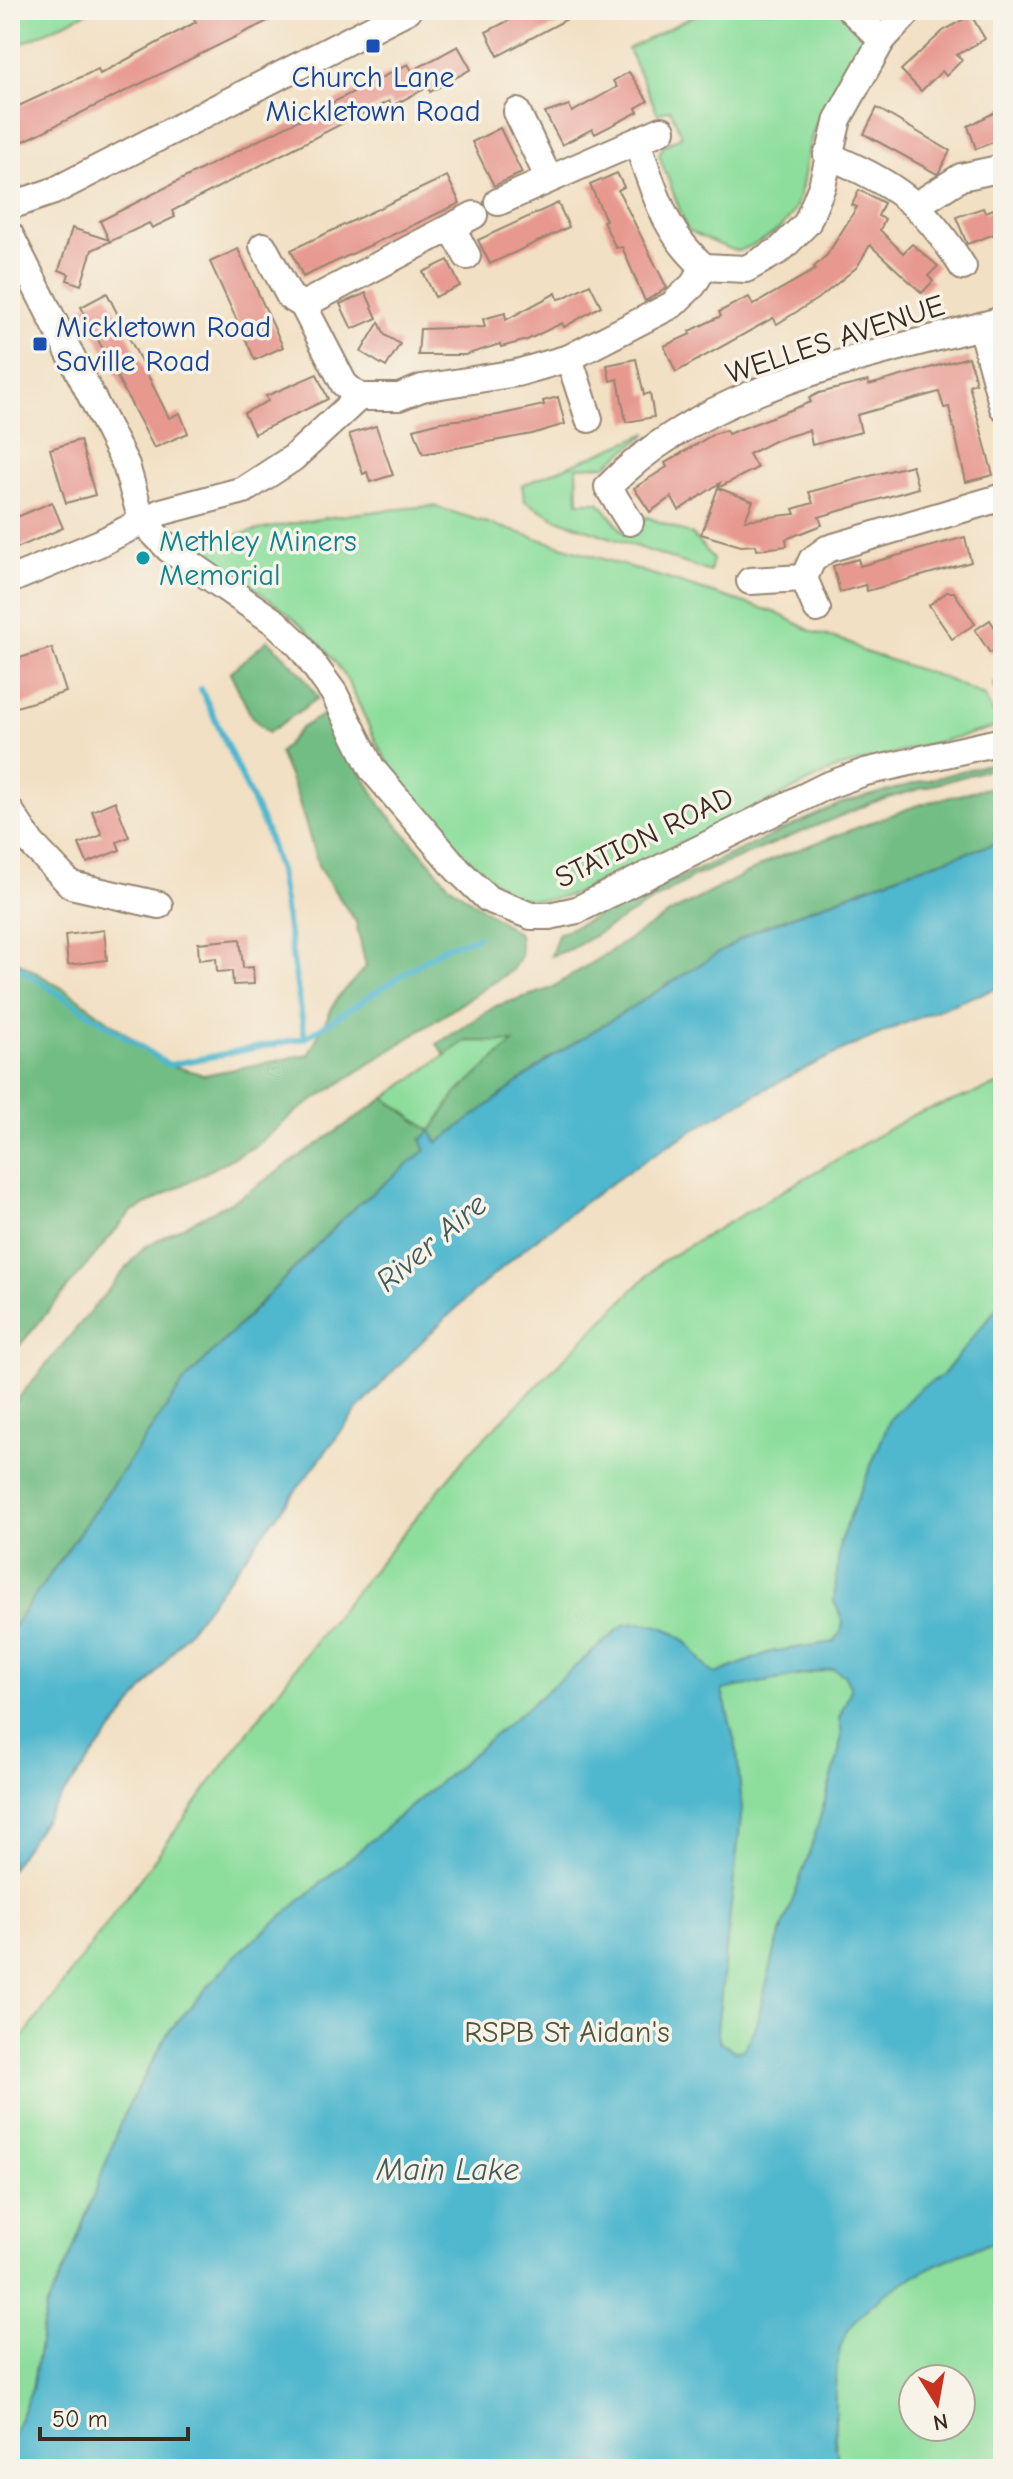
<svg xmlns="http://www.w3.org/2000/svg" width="1013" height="2479" viewBox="0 0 1013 2479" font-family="'Comic Neue',sans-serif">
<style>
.green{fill:#8dde9d;stroke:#64845e;stroke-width:2;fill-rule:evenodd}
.forest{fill:#72bd84;stroke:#567451;stroke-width:2}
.water{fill:#50b7ce;stroke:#467076;stroke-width:2;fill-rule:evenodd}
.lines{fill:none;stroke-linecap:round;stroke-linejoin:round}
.stream{stroke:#50b7ce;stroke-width:6}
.building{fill:#e79990}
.minor-casing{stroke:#968571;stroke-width:30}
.minor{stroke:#fff;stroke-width:26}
.transit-dot{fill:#1a4fb4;stroke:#f7f3e8;stroke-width:3}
.culture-dot{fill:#0f9aa8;stroke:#f7f3e8;stroke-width:3}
.labels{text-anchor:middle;stroke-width:7;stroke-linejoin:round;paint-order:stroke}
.transit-label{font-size:30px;fill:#164399;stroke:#f7f3e8}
.street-label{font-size:30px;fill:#3b2a1e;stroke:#f7f3e8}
.culture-label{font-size:30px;fill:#0d838f;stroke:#f7f3e8;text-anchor:start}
.park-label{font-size:30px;fill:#50573e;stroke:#f7f3e8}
.water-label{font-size:32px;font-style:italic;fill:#425b5c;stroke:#f7f3e8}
</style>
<rect width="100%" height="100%" fill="#f7f3e8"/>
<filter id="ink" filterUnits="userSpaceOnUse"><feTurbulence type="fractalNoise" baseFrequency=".0125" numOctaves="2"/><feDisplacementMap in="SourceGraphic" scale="16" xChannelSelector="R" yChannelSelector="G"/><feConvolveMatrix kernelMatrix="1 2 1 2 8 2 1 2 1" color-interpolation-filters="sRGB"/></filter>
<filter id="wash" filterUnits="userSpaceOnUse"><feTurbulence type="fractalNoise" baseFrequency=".006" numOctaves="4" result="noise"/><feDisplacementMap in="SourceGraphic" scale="32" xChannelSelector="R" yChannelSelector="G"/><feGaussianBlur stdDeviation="1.8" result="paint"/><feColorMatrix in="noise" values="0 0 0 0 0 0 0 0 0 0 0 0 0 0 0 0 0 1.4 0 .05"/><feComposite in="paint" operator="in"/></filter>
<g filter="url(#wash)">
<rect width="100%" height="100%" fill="#f2e0c4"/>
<g class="green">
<polygon points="10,10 92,10 10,49"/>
<path d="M 705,10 L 840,10 L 868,35 C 859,53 850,72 839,89 C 833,100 823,107 818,119 C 792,181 820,222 738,251 C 732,251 692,233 687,229 L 659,155 L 663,146 L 682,136 L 670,109 L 658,114 L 628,49 Z"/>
<polygon points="648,433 606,465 577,467 578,502 599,502 625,534 647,517 693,535 713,559 710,572 557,519 525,501 522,485"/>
<path d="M 433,506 L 777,613 L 813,632 L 851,643 L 862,651 L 942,677 L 984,696 L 1000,726 L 838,768 L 574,894 C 556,899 539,902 520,897 C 481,885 400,785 380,749 C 364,720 355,688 335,662 C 297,612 241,578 187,548 C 266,525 351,512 433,506 Z"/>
<polygon points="1003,661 1003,717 993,684 1002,678 999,669"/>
<polygon points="487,1039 515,1041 456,1094 431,1131 385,1098 465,1041"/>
<path d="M 1003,1083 L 1003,2469 L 10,2469 L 10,2055 L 319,1636 L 469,1453 L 661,1262 L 913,1115 ZM 913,2379 L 961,2379 L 961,2427 L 913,2427 Z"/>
</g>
<g class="forest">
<polygon points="268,640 302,674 318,698 268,733 251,716 230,672"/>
<polygon points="326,713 382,807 449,885 519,934 521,956 511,971 296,1112 257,1145 130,1213 10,1357 10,957 72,994 169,1065 204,1075 309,1054 337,998 366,967 356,922 319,868 296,792 279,753 301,728"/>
<polygon points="1003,760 1003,765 874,802 695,876 573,948 551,956 558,934 842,803"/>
<polygon points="1003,784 1003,841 907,872 754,931 552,1057 438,1144 421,1139 427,1150 350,1211 185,1381 10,1632 10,1408 144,1247 242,1196 385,1098 431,1131 456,1094 514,1042 465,1041 445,1055 437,1044 496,1006 550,989 672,912 776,858 918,805"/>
</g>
<g class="water">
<path d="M 1003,841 L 1003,986 C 754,1072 530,1212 356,1412 L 49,1813 L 10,1870 L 10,1632 L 185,1381 L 350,1211 L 426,1150 L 421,1140 L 431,1131 L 438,1143 L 552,1057 L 754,931 L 907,872 Z"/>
<path d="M 1003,1300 L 1003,2240 C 959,2249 868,2293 846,2334 C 833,2359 835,2392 835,2420 C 835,2439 832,2459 851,2469 L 10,2469 L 10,2442 L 32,2389 L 46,2308 L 70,2257 L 126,2110 L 169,2031 L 234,1957 L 624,1625 C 651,1619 677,1629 694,1651 C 702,1660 705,1669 716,1674 L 770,1652 L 834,1642 L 841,1633 L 843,1622 L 834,1601 L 840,1541 L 890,1419 L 920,1388 L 942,1376 ZM 834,1669 L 845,1676 L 851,1689 L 839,1718 L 842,1734 L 838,1757 L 810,1851 L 776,1947 L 755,2028 L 744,2050 L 735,2051 L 720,2041 L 717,2030 L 742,1808 L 737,1751 L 722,1690 Z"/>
</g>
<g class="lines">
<g class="stream">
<polyline points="201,689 266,830 279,871 305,1038"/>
<polyline points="10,962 169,1065 305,1038 444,948 478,937"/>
</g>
</g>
<g id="blocks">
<g class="building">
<polygon points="208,10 290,10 10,148 10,110 98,69 100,74 196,22 193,17"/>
<polygon points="529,10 584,10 498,56 486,32"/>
<polygon points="971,15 985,39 957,55 962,60 946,76 942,71 921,91 901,70 943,31"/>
<polygon points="458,46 471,69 430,92 428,87 392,106 389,101 347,121 172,211 175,217 152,228 149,223 92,250 81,285 67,280 69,274 59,270 72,228 109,240 100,221 408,64 412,71"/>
<polygon points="629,72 648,101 636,108 638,112 595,134 592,129 562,145 545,113 569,105 572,112 617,87 613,81"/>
<polygon points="877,108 950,151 939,172 937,174 864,134"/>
<polygon points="1003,108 1003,138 976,149 968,126"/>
<polygon points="500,128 522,173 494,186 472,142"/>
<polygon points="617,173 624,187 618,190 667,288 645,301 622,247 616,248 603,221 606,220 590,185"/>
<polygon points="447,176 460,203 303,277 291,250"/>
<polygon points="859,190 884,203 878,216 885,219 880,230 903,253 912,244 938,266 928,276 933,281 922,293 870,245 857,267 822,296 777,324 773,318 676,372 664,346 691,334 690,331 721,316 719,312 734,304 749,297 753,305 816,269 814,267 827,255 857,207 852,205"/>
<polygon points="558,203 569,227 490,264 478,240"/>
<polygon points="1003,206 1003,231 967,244 956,217 983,208 985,212"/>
<polygon points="238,249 283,347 255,360 210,262"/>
<polygon points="448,260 460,286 435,297 423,272"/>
<polygon points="590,284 601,306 564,327 562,323 527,340 501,347 500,344 465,355 418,355 420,329 485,327 483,319 505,313 506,320 556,293 558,299 563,298"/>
<polygon points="107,293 169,418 180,413 188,433 154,448 81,307"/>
<polygon points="366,293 377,318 352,329 340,304"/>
<polygon points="379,322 385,335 400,344 386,367 361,352"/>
<polygon points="969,357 976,383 969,385 993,475 966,482 949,407 944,408 939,392 857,415 861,432 812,445 809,430 776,440 749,454 757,468 718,488 720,483 679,510 671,497 650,512 634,488 667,467 665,463 714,434 726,430 728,434 811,402 809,398 819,393 868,381 869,385"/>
<polygon points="636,359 644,395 650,393 654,417 626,422 618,379 610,381 607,365"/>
<polygon points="317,374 328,399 254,434 244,413 268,401 266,396"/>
<polygon points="558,397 565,424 532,434 423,454 414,429 440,422 498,415 544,405 543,401"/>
<polygon points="376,426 393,475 370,482 367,472 363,474 349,434"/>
<polygon points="80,440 95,495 66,503 50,449"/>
<polygon points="912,465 918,488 819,517 822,525 786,539 787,546 757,550 756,545 741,546 701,534 718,488 753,501 745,520 795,514 793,509 813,503 809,492"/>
<polygon points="52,502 63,528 10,551 10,520"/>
<polygon points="965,537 971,562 867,591 865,585 840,592 833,566 858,559 860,566"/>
<polygon points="947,592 954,592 975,624 952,639 929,605"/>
<polygon points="990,620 995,628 1003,623 1003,645 990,653 975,630"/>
<polygon points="52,648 66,692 10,709 10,661"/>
<polygon points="115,801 129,837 117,842 120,850 87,863 79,844 102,835 92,811"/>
<polygon points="104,930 107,960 68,965 65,935"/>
<polygon points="240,939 243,968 253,967 254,984 233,985 232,971 217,972 216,958 199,960 198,943"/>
</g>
</g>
</g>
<g filter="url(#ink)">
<use href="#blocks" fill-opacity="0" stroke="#968571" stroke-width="2"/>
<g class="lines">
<g class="minor-casing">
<g id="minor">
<polyline points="851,10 882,40"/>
<polyline points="517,112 549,179"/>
<path d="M 637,142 C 655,192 663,231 704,267"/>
<path d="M 827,155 C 896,184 924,204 963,267"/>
<polyline points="498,202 662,130"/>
<polyline points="917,205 961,177 1003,168"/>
<polyline points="10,206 54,191 408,10"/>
<polyline points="452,228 467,256"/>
<polyline points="10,235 126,465 142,521 169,549 276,623 300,646 334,693 372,769 458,870 488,899 531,916 549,916 577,910 826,786 865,772 1003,741"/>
<polyline points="263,246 290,297 303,305 344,384 359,397"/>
<polyline points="704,267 746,269 780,250 807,223 822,186 838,119 882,40 910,10"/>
<polyline points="303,305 474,215"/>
<polyline points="981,326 1003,407"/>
<polyline points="569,358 589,419"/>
<path d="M 630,522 L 608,487 C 707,384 869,357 1003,320"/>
<polyline points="10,580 100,543 161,512 244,490 293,458 359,397 399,397 422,388 517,373 569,358 672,305 693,285 704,267"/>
<polyline points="750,581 804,578"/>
<polyline points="817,609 804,578 812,560 827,549 1003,497"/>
<polyline points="10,811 31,843 71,885 159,905"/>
</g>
</g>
<use href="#minor" class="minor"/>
</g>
</g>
<g class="transit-dot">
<rect x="365" y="38" width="16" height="16" rx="4"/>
<rect x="32" y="336" width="16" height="16" rx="4"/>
</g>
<circle class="culture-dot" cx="143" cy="558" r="8"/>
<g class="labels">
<g class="transit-label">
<text x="373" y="87">Church Lane<tspan x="373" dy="34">Mickletown Road</tspan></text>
<text x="56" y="337" text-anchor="start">Mickletown Road<tspan x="56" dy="34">Saville Road</tspan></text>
</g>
<g class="street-label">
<text transform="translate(835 339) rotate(-18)" y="10">WELLES AVENUE</text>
<text transform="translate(644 837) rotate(-26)" y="10">STATION ROAD</text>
</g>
<g class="culture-label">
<text x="159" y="551">Methley Miners<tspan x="159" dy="34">Memorial</tspan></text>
</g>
<g class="park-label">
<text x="567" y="2042">RSPB St Aidan's</text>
</g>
<g class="water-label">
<text transform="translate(431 1242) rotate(-40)" y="11">River Aire</text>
<text x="448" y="2180">Main Lake</text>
</g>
</g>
<rect width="1013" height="2479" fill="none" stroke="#f7f3e8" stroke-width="40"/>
<g transform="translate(937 2403) rotate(169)"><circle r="38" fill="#f7f3e8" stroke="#aca397" stroke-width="2"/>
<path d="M0-6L14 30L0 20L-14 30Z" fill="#c8321e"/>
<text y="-12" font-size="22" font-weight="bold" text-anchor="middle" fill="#3b2a1e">N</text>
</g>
<path d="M40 2427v12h148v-12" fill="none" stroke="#3b2a1e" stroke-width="4"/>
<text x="52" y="2427" font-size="24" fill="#3b2a1e" stroke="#f7f3e8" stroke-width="6" paint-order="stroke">50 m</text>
</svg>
